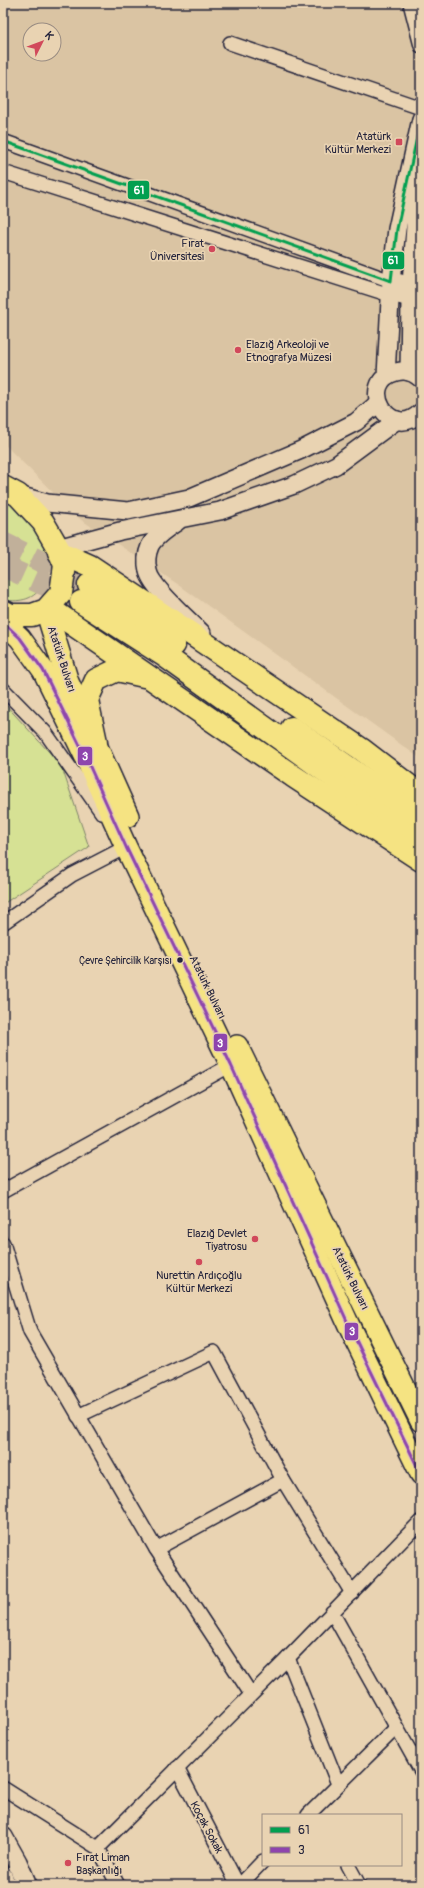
<svg xmlns="http://www.w3.org/2000/svg" width="424" height="1888" viewBox="0 0 424 1888" font-family="Pangolin,sans-serif">
<style>
.built{fill:#dac4a3;fill-rule:evenodd}
.green{fill:#d6e194;stroke:#7c8268}
.lines{fill:none;stroke-linecap:round;stroke-linejoin:round}
.trunk-tunnel{stroke:#c1b09a;stroke-width:22;stroke-dasharray:22 11;stroke-linecap:butt}
.minor-casing{stroke:#22223b;stroke-width:16}
.tertiary-casing{stroke:#22223b;stroke-width:20}
.secondary-casing{stroke:#22223b;stroke-width:22}
.primary-casing{stroke:#22223b;stroke-width:24}
.trunk-casing{stroke:#22223b;stroke-width:25}
.minor{stroke:#e9d3b2;stroke-width:13}
.tertiary{stroke:#e9d3b2;stroke-width:17}
.secondary{stroke:#e9d3b2;stroke-width:19}
.primary{stroke:#f5e382;stroke-width:21}
.trunk{stroke:#f5e382;stroke-width:22}
.bus-1-casing{stroke:#e9d3b2;stroke-width:6}
.bus-2-casing{stroke:#e9d3b2;stroke-width:6}
.bus-1{stroke:#029f50;stroke-width:3}
.bus-2{stroke:#8e44ad;stroke-width:3}
.poi-dot{fill:#d1495b;stroke:#e9d3b2;stroke-width:1.5}
.bus-dot{fill:#22223b;stroke:#e9d3b2;stroke-width:1.5}
.labels{text-anchor:middle;stroke-width:3.5;stroke-linejoin:round;paint-order:stroke}
.bus-label{font-size:10px;fill:#22223b;stroke:#e9d3b2;text-anchor:end}
.poi-label{font-size:11px;fill:#22223b;stroke:#e9d3b2;text-anchor:end}
.street-label{font-size:11px;fill:#22223b;stroke:#e9d3b2}
.line-badge{stroke:#e9d3b2;stroke-width:1.5}
.badge-label{font-size:11px;text-anchor:middle;font-weight:bold;fill:#fff}
</style>
<rect width="100%" height="100%" fill="#e9d3b2"/>
<filter id="ink" filterUnits="userSpaceOnUse"><feTurbulence type="fractalNoise" baseFrequency=".025" numOctaves="2"/><feDisplacementMap in="SourceGraphic" scale="8" xChannelSelector="R" yChannelSelector="G"/><feConvolveMatrix kernelMatrix="1 2 1 2 8 2 1 2 1" color-interpolation-filters="sRGB"/></filter>
<g filter="url(#ink)">
<path class="built" d="M 3,3 L 421,3 L 421,759 L 179,585 L 80,519 L 3,443 ZM 30,30 L 54,30 L 54,54 L 30,54 Z"/>
<g class="green">
<path d="M 3,494 C 20,513 60,548 48,577 C 46,580 43,584 41,587 C 33,601 17,602 3,600 Z"/>
<polygon points="3,702 61,765 89,847 3,904"/>
</g>
<g class="lines">
<g class="trunk-tunnel">
<polyline points="3,543 89,585"/>
<polyline points="3,566 78,600"/>
</g>
<g class="minor-casing">
<g id="minor">
<polyline points="410,3 421,46"/>
<polyline points="230,43 421,108"/>
<polyline points="3,141 391,281"/>
<polyline points="3,172 390,295 410,300"/>
<polyline points="3,689 45,732 102,813"/>
<polyline points="3,923 72,875 126,847 121,840"/>
<polyline points="3,1191 231,1065"/>
<polyline points="3,1243 30,1332 156,1549 251,1694"/>
<polyline points="78,1416 214,1352 283,1480 352,1593"/>
<polyline points="156,1549 283,1480"/>
<polyline points="332,1612 421,1771"/>
<polyline points="288,1658 338,1784"/>
<polyline points="177,1768 238,1885"/>
<polyline points="3,1788 98,1848 118,1885"/>
<polyline points="308,1815 396,1728"/>
<polyline points="98,1848 288,1658 421,1521"/>
<polyline points="348,1865 359,1885"/>
<polyline points="240,1885 263,1861"/>
</g>
</g>
<g class="tertiary-casing">
<g id="tertiary">
<polyline points="391,281 397,229 421,119"/>
<polyline points="409,372 410,300 421,139"/>
<polyline points="386,376 391,281 401,283"/>
<path d="M 421,379 C 414,372 406,369 396,372 C 356,382 389,444 421,412"/>
<polyline points="18,495 47,503 128,511 189,498 301,450 356,422 378,403"/>
<path d="M 177,522 C 168,528 155,536 150,546 C 147,553 146,563 148,571 C 151,587 190,621 202,633"/>
<polyline points="58,548 120,531 220,511 294,485 336,465 397,420"/>
</g>
</g>
<g class="secondary-casing">
<g id="secondary">
<polyline points="3,1837 17,1862 27,1885"/>
<polyline points="3,1877 5,1885"/>
</g>
</g>
<g class="primary-casing">
<g id="primary">
<polyline points="46,610 68,682 128,816"/>
<polyline points="3,622 20,638 43,670 86,758 126,847 231,1065 351,1330 421,1474"/>
<polyline points="237,1046 421,1421"/>
</g>
</g>
<g class="trunk-casing">
<g id="trunk">
<polyline points="3,487 18,495 43,522 58,548 65,565 61,593 46,610 32,615 11,615 3,611"/>
<polyline points="59,552 90,566 150,606 361,749 421,795"/>
<polyline points="89,585 174,645"/>
<polyline points="81,602 165,656 421,840"/>
<polyline points="49,608 293,776 421,860"/>
<polyline points="292,728 421,818"/>
<polyline points="96,742 87,700 96,680 117,670 144,676"/>
</g>
</g>
<use href="#minor" class="minor"/>
<use href="#tertiary" class="tertiary"/>
<use href="#secondary" class="secondary"/>
<use href="#primary" class="primary"/>
<use href="#trunk" class="trunk"/>
<g class="bus-1-casing">
<polyline id="bus-1" points="3,141 391,281 397,229 421,119"/>
</g>
<g class="bus-2-casing">
<polyline id="bus-2" points="3,622 20,638 43,670 86,758 126,847 231,1065 351,1330 421,1474"/>
</g>
<use href="#bus-1" class="bus-1"/>
<use href="#bus-2" class="bus-2"/>
</g>
</g>
<g class="poi-dot">
<rect x="395" y="138" width="8" height="8" rx="2"/>
<circle cx="212" cy="249" r="4"/>
<circle cx="238" cy="350" r="4"/>
<circle cx="255" cy="1239" r="4"/>
<circle cx="199" cy="1262" r="4"/>
<circle cx="68" cy="1863" r="4"/>
</g>
<circle class="bus-dot" cx="180" cy="960" r="3.5"/>
<g class="labels">
<g class="bus-label">
<text x="172" y="964">Çevre Şehircilik Karşısı</text>
</g>
<g class="poi-label">
<text x="391" y="140">Atatürk<tspan x="391" dy="13">Kültür Merkezi</tspan></text>
<text x="204" y="247">Fırat<tspan x="204" dy="13">Üniversitesi</tspan></text>
<text x="246" y="348" text-anchor="start">Elazığ Arkeoloji ve<tspan x="246" dy="13">Etnografya Müzesi</tspan></text>
<text x="247" y="1237">Elazığ Devlet<tspan x="247" dy="13">Tiyatrosu</tspan></text>
<text x="199" y="1279" text-anchor="middle">Nurettin Ardıçoğlu<tspan x="199" dy="13">Kültür Merkezi</tspan></text>
<text x="76" y="1861" text-anchor="start">Fırat Liman<tspan x="76" dy="13">Başkanlığı</tspan></text>
</g>
<g class="street-label">
<text transform="translate(62 659) rotate(72)" y="4">Atatürk Bulvarı</text>
<text transform="translate(208 987) rotate(64)" y="4">Atatürk Bulvarı</text>
<text transform="translate(351 1278) rotate(64)" y="4">Atatürk Bulvarı</text>
<text transform="translate(207 1827) rotate(62)" y="4">Koçak Sokak</text>
</g>
</g>
<g class="line-badge">
<rect x="127" y="180" width="23" height="20" rx="4" fill="#029f50"/>
<rect x="382" y="251" width="23" height="19" rx="4" fill="#029f50"/>
<rect x="77" y="746" width="16" height="20" rx="4" fill="#8e44ad"/>
<rect x="213" y="1033" width="15" height="19" rx="4" fill="#8e44ad"/>
<rect x="344" y="1322" width="15" height="19" rx="4" fill="#8e44ad"/>
</g>
<g class="badge-label">
<text x="139" y="194">61</text>
<text x="393" y="264">61</text>
<text x="85" y="760">3</text>
<text x="220" y="1047">3</text>
<text x="352" y="1335">3</text>
</g>
<rect width="424" height="1888" fill="none" stroke="#e9d3b2" stroke-width="16"/>
<rect x="8" y="8" width="408" height="1872" fill="none" stroke="#22223b" stroke-width="1.5" filter="url(#ink)"/>
<rect x="262" y="1814" width="140" height="52" fill="#e9d3b2" stroke="#998c82"/>
<rect x="270" y="1827" width="20" height="6" fill="#029f50" stroke="#998c82"/>
<text x="298" y="1834" font-size="12" fill="#22223b">61</text>
<rect x="270" y="1847" width="20" height="6" fill="#8e44ad" stroke="#998c82"/>
<text x="298" y="1854" font-size="12" fill="#22223b">3</text>
<g transform="translate(42 42) rotate(48)"><circle r="19" fill="#e9d3b2" stroke="#998c82"/>
<path d="M0-3L7 15L0 10L-7 15Z" fill="#d1495b"/>
<text y="-6" font-size="11" font-weight="bold" text-anchor="middle" fill="#22223b">K</text>
</g>
</svg>
